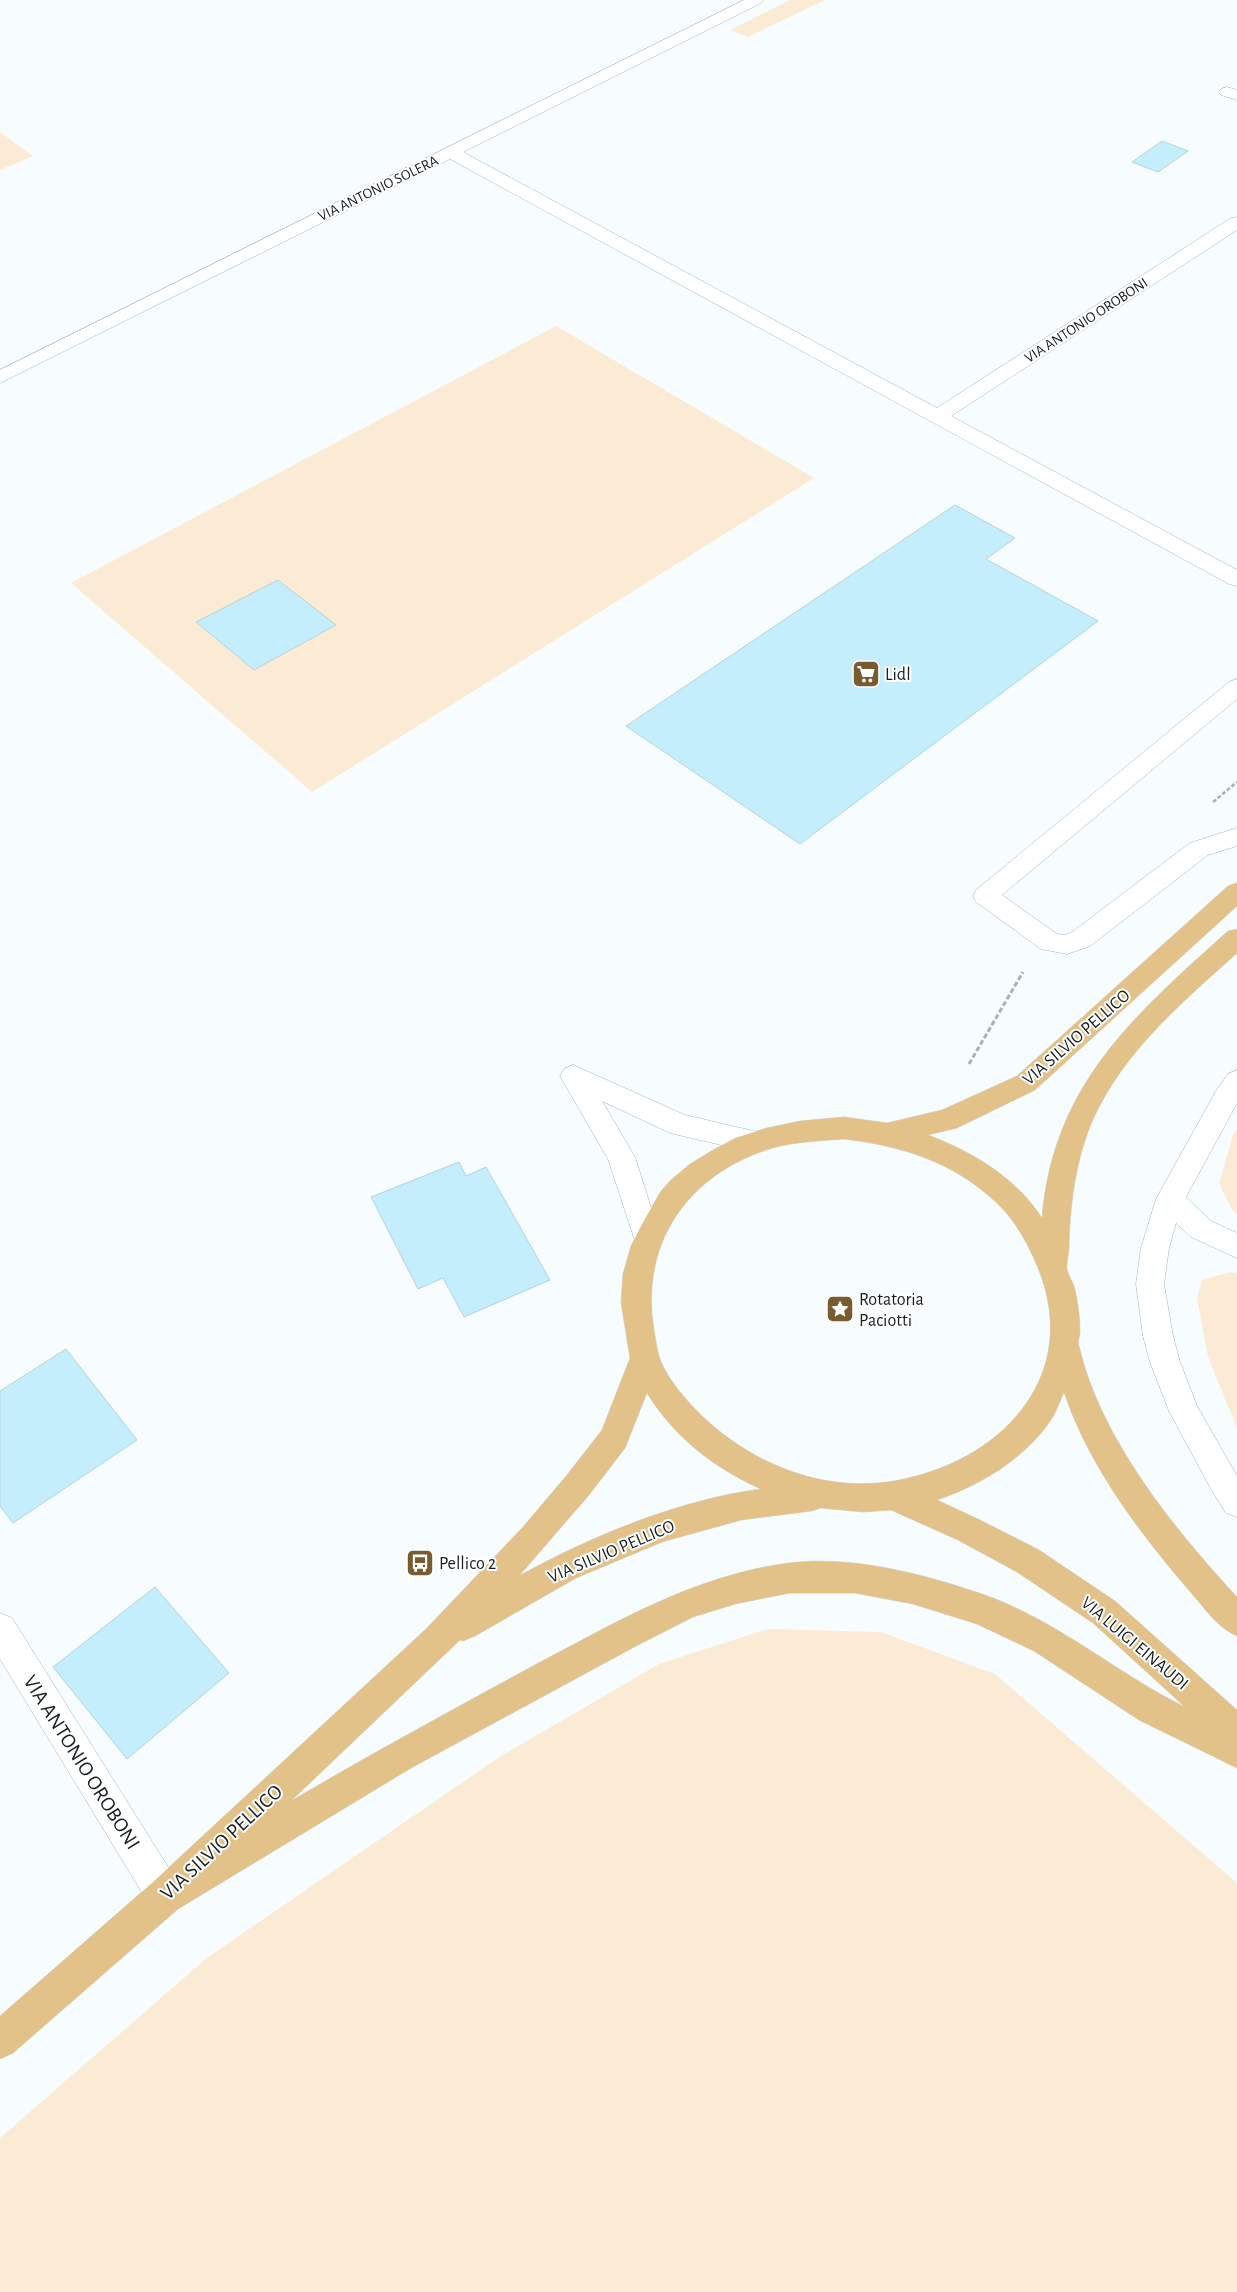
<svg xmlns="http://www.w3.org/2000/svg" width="1237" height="2292" viewBox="0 0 1237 2292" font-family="'Alegreya Sans',sans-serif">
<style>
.green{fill:#fbebd4;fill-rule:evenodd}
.building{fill:#c5eefd;stroke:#b7d2db}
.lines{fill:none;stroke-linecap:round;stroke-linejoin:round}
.minor-casing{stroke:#9db7c0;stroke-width:1}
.major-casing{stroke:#d5d7d8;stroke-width:1}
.path-far1{stroke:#aab2b4;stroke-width:2.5;stroke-dasharray:4 2;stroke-linecap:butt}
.path{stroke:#aab2b4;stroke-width:3;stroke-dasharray:5 2.5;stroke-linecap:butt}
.minor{fill:#fff;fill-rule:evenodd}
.major{fill:#e3c289;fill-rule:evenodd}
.labels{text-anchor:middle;stroke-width:4;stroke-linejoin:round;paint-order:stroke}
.far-street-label{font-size:15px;fill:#162024;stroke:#fff}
.poi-label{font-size:18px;fill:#162024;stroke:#fff;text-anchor:start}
.street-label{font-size:18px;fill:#162024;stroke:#fff}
.near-street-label{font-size:21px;fill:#162024;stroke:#fff}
</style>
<rect width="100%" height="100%" fill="#f7fdfe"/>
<g class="green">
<polygon points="790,0 825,0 748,37 730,30"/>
<polygon points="0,132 33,156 0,170"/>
<path d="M 556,326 L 814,478 L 312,792 L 71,583 ZM 278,580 L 335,626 L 254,670 L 196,622 Z"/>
<polygon points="1237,1129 1237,1214 1233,1211 1219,1184 1233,1135"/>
<polygon points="1231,1272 1237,1273 1237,1428 1208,1357 1197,1298 1202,1280"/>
<polygon points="768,1629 881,1632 995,1674 1237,1883 1237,2292 0,2292 0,2138 208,1957 501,1756 659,1664"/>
</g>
<g class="building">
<polygon points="1162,141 1188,151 1158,172 1132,162"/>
<polygon points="955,505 1015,538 986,559 1098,621 800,844 626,726"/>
<polygon points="278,580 336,625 254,670 196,622"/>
<polygon points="459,1162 466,1176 486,1167 550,1280 464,1317 443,1278 418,1289 371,1197"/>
<polygon points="66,1349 137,1440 13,1523 0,1506 0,1391"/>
<polygon points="155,1587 229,1673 127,1759 53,1667"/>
</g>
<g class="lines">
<g class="minor-casing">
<g id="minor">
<polygon points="744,0 764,0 761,3 463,152 937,408 1231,218 1237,217 1237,230 951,416 1237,570 1237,586 1229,584 450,159 0,383 0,370"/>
<polygon points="1227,87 1237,90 1237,100 1221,95 1219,92 1221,89"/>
<polygon points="1237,679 1237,699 1002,895 1057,934 1065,935 1072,932 1190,843 1237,828 1237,846 1208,855 1090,946 1067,954 1041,949 976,902 973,896 976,890 1229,682"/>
<polygon points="573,1065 685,1115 766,1134 770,1142 766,1150 756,1153 670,1133 602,1101 635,1157 661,1239 657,1247 647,1251 637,1247 608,1159 560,1076 564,1069"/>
<polygon points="1237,1070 1237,1103 1186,1197 1211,1221 1237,1233 1237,1258 1191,1237 1176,1223 1169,1248 1164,1284 1173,1336 1180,1362 1197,1406 1237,1476 1237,1517 1226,1513 1212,1491 1169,1411 1150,1362 1143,1336 1136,1284 1141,1248 1156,1199 1216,1091 1228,1074"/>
<polygon points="0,1613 12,1618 178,1883 183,1896 178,1909 165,1914 152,1909 0,1659"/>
</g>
</g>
<g class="major-casing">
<path id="major" d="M 1237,883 L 1237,906 L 1035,1090 L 957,1128 L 928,1135 C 973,1152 1015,1177 1042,1218 C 1053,1084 1135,1015 1228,931 L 1237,929 L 1237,953 C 1186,999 1131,1045 1099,1107 C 1077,1149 1070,1200 1069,1247 C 1069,1254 1066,1263 1067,1269 C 1068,1276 1074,1283 1075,1290 C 1078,1303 1080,1318 1080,1332 C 1080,1336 1077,1342 1079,1346 C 1100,1438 1174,1529 1237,1597 L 1237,1636 C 1218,1628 1206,1610 1193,1595 C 1142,1536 1089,1467 1064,1392 C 1060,1401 1056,1412 1051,1420 C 1024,1459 981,1485 937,1500 L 980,1520 L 1039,1550 L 1115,1601 L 1237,1710 L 1237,1768 L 1139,1720 L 1034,1651 L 977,1624 L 913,1604 L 855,1593 L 790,1593 L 735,1604 L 693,1617 L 636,1646 L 411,1768 L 178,1909 L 13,2053 L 0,2059 L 0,2016 L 152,1883 L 426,1629 L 523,1527 L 567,1475 L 602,1430 L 630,1358 L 621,1302 L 623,1274 L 631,1246 L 642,1224 L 661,1191 L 671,1180 L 690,1164 L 713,1150 L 735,1138 L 767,1128 L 800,1121 L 844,1117 L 887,1123 L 942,1110 L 1017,1076 L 1228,886 ZM 844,1139 C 903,1146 954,1162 998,1204 C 1017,1223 1028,1244 1038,1268 C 1083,1378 999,1463 894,1481 C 823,1493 752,1464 701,1415 C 686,1400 671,1383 662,1364 C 657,1353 656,1341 654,1330 C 640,1247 684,1179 763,1151 C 788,1142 817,1141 844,1139 ZM 647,1393 C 674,1437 714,1468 761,1489 C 681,1499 589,1537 519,1576 L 589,1495 L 625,1448 ZM 821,1508 L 863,1512 L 891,1510 L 958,1540 L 1017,1572 L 1093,1623 L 1185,1707 C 1116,1673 1057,1620 982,1594 C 924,1574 851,1555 789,1563 C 695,1575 615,1623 533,1666 C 452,1710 371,1754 291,1801 L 460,1640 L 463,1641 L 475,1636 L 576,1578 L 662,1542 L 741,1520 L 811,1511 Z"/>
</g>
<polyline class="path-far1" points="1213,802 1237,782"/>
<polyline class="path" points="969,1064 1023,972"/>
<use href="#minor" class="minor"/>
<use href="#major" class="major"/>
</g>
<defs>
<g id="supermarket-square" transform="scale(1.4375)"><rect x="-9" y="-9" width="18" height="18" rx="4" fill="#785c2f" stroke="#fff"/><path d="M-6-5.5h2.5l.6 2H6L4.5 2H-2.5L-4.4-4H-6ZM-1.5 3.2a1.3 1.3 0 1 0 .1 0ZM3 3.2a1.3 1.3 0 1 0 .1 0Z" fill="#fff"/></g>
<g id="sight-square" transform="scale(1.4375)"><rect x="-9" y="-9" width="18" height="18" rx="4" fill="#785c2f" stroke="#fff"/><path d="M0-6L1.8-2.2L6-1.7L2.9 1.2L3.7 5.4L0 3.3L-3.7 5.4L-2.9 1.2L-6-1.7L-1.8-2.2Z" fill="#fff"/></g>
<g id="bus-square" transform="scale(1.4375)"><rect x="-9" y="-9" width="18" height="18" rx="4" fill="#785c2f" stroke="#fff"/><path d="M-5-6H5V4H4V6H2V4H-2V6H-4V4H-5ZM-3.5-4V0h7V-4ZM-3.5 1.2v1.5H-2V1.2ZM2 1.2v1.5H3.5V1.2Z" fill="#fff"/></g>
</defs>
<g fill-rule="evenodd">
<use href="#supermarket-square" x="866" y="674"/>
<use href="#sight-square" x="840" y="1309"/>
<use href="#bus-square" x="420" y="1563"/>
</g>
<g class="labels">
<g class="far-street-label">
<text transform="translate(378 188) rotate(-26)" y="5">VIA ANTONIO SOLERA</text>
<text transform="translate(1086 320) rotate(-33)" y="5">VIA ANTONIO OROBONI</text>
</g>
<g class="poi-label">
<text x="885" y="680">Lidl</text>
<text x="859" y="1305">Rotatoria<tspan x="859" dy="21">Paciotti</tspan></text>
<text x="439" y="1569">Pellico 2</text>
</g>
<g class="street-label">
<text transform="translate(1076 1037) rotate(-41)" y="6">VIA SILVIO PELLICO</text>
<text transform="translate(611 1551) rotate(-23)" y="6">VIA SILVIO PELLICO</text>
<text transform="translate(1135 1643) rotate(40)" y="6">VIA LUIGI EINAUDI</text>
</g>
<g class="near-street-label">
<text transform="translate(82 1762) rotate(58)" y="7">VIA ANTONIO OROBONI</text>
<text transform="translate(221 1842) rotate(-43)" y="7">VIA SILVIO PELLICO</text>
</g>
</g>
</svg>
